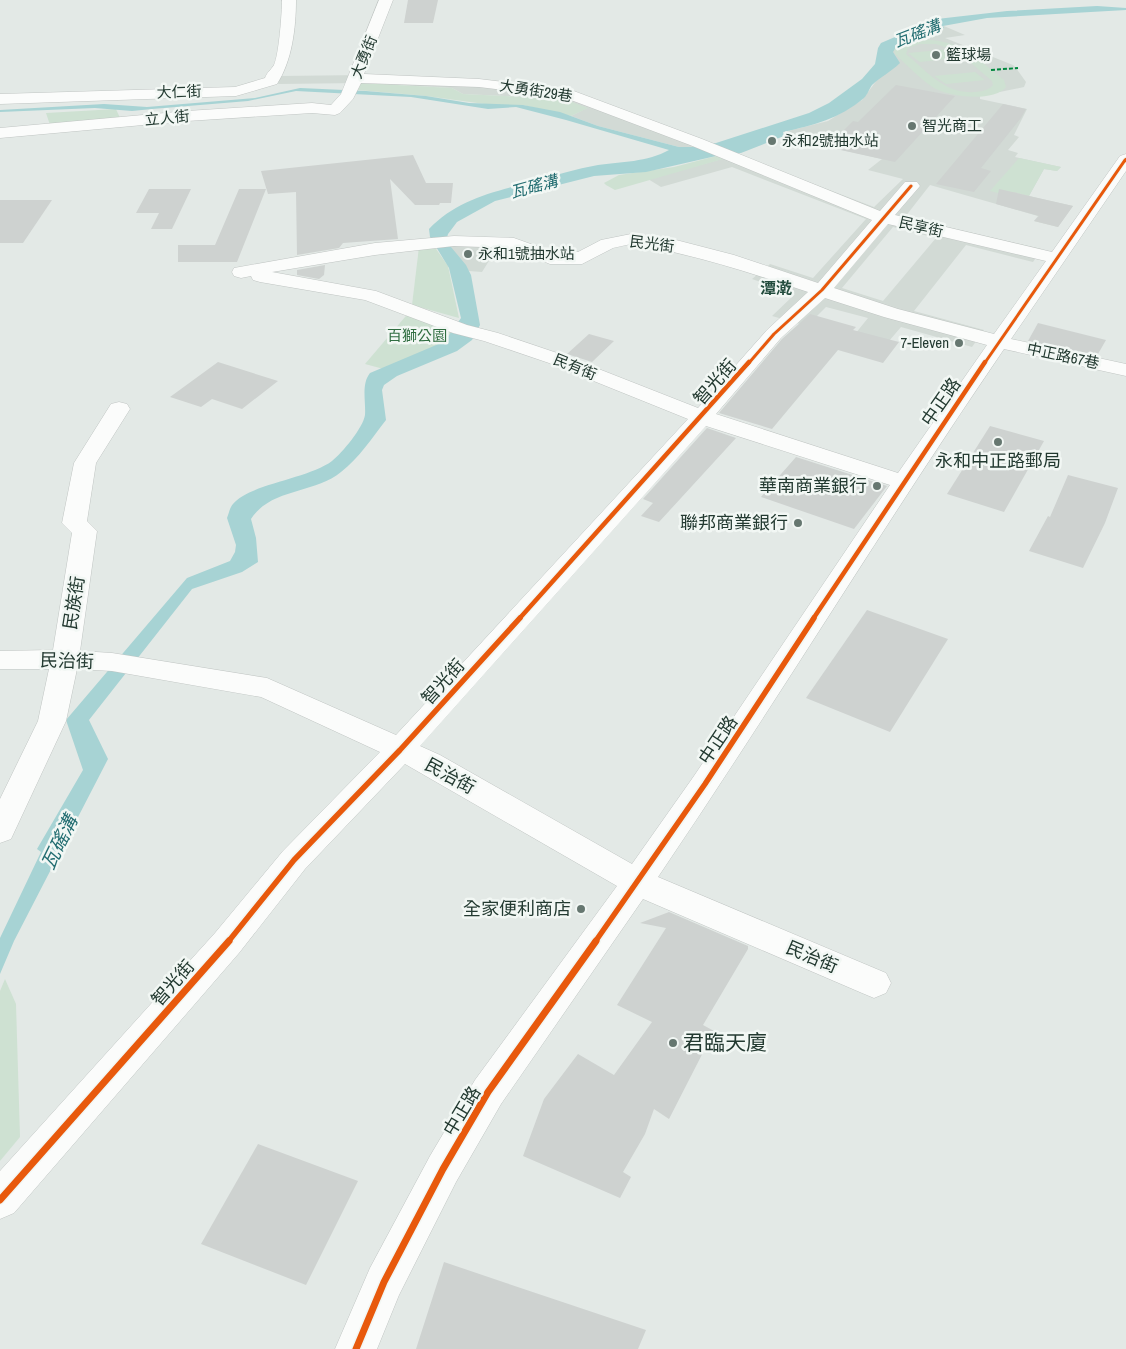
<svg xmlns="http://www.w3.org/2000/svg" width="1126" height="1349" viewBox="0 0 1126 1349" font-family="'Archivo Narrow','Noto Sans TC',sans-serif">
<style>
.built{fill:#d2dad5;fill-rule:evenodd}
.green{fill:#cee1d2;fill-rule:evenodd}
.water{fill:#a7d3d4}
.building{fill:#ced2d0}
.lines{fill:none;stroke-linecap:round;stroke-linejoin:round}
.minor-casing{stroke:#c0c5c3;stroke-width:1}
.minor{fill:#fbfcfb;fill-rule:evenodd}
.quiet{stroke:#00873e;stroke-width:2;stroke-dasharray:4 2;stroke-linecap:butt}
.cycleway-far4-casing{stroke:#f2f7f4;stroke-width:4.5}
.cycleway-far3-casing{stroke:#f2f7f4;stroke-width:5}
.cycleway-far2-casing{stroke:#f2f7f4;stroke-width:7}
.cycleway-far1-casing{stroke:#f2f7f4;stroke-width:9}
.cycleway-casing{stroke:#f2f7f4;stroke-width:10}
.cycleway-far4{stroke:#e8590c;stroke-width:2.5}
.cycleway-far3{stroke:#e8590c;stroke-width:3}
.cycleway-far2{stroke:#e8590c;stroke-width:4.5}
.cycleway-far1{stroke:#e8590c;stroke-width:5.5}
.cycleway{stroke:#e8590c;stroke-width:7}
.poi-dot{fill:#667770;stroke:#f2f7f4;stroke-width:2}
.labels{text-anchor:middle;stroke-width:5;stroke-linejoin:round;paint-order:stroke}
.far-poi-label{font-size:15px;fill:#233a31;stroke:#f2f7f4;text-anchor:start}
.far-street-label{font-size:15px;fill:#233a31;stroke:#f2f7f4}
.far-park-label{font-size:15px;fill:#306e41;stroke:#f2f7f4}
.far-water-label{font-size:16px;font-style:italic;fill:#226d71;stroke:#f2f7f4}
.far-quarter-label{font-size:16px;font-weight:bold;fill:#214b3c;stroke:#f2f7f4}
.street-label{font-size:18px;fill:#233a31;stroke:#f2f7f4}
.poi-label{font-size:18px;fill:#233a31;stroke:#f2f7f4;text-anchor:end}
.water-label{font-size:19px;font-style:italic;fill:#226d71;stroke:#f2f7f4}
.near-poi-label{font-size:21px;fill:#233a31;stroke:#f2f7f4;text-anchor:start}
</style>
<rect width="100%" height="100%" fill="#e3e9e6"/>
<g class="built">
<path d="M 944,26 L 965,35 L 945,38 L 1013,65 L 1016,68 L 1026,82 L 1024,87 L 980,96 L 980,99 L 1027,109 L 1014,135 L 1019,137 L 1008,150 L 1018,153 L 1015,157 L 1061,167 L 1057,171 L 1044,169 L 1029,196 L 1073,206 L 1058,227 L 1034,221 L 1038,216 L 930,185 L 905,217 L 1042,249 L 1033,262 L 966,245 L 914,311 L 984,330 L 972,347 L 901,327 L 883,348 L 851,339 L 868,318 L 826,307 L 807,326 L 772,316 L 795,294 L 752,279 L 770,264 L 813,278 L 866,219 L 732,167 L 661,187 L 648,179 L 722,159 L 694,147 L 679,147 L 598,126 L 571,116 L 587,108 L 528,94 L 525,97 L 463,94 L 452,88 L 361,83 L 278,84 L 280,76 L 364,75 L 573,92 L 874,207 L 903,179 L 868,170 L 882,159 L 807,142 L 784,132 L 828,121 L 862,100 L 877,80 L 891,46 ZM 893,227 L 936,238 L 883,301 L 842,288 Z"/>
<polygon points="447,244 501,245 492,256 482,272 469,271"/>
</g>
<g class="green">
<path d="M 913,40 C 958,37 972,54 1004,80 L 1006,87 C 993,103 946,97 931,86 C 918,77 907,65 895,54 L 894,48 L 901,43 ZM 919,44 L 936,44 L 951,49 L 908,53 L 920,62 L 964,57 L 992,81 L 993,85 C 989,90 983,91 976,92 C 944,94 929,73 906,54 L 908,48 Z"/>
<polygon points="975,72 985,80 946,84 934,76"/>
<polygon points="361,83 452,88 463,94 525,97 528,94 561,98 588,108 571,116 523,105 492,105 426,96 358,90"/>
<polygon points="116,109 120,118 50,125 46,113"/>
<polygon points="716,156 723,159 615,190 606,185 604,183 619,175 674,167"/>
<polygon points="1019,158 1061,167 1057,171 1044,169 1029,196 1014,192 1009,196 990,191"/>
<polygon points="434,246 448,266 459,318 412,305 419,247"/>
<polygon points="411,310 464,329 428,356 391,371 365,364"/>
<polygon points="5,979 16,1004 20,1137 0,1161 0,991"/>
</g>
<path class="water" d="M 1097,6 L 1126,8 L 1126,10 L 987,18 L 943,26 L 944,28 L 896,47 L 893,52 L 900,63 C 891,72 880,77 872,85 C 869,89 868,94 864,98 C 839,119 814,125 783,132 L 784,136 L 741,153 L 716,156 L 646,172 L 594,176 L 495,201 L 457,222 L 448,234 L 446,241 L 466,265 L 471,275 L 480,325 L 472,340 L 457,351 L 397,376 L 384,385 L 382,390 L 386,420 C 372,438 359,458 341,472 C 314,494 271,488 251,519 L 256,538 L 258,562 L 242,572 L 192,589 L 89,720 L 108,759 L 14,941 L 0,974 L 0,938 L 41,852 L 37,849 L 83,770 L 66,720 L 187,578 L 230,561 L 235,552 L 236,545 L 227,518 C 229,513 230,507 233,504 C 249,484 308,479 332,461 C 342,453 363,428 365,415 C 366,402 361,384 370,373 L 441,343 L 447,338 L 461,318 L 449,268 L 430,237 L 429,229 C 457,199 496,191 535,181 C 556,175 576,169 598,165 C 620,162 648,162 669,150 L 566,120 L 516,107 L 488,109 L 411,97 L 296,91 L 248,101 L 152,109 L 132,111 L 95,108 L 0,112 L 0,110 L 104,104 L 147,107 L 255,98 L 300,88 L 366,91 L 426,96 L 469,103 L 523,105 L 560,112 L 598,126 L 679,147 L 694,147 L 716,143 L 809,113 L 829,103 L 862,79 L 875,64 L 878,48 L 881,43 L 937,19 L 1007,11 Z"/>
<g class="building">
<polygon points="408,0 438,0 433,23 404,23"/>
<polygon points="896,85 955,96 895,162 827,147 853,121 858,122"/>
<polygon points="1003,104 1026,109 1021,118 981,168 991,171 974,192 936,184"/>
<polygon points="413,155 426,183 453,183 451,203 440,203 439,205 415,205 390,179 398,239 343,243 339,248 297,255 296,192 268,194 261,171"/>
<polygon points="149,189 191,189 172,229 151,229 159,213 136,213"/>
<polygon points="239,189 266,189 237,262 178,262 178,245 215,245"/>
<polygon points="999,189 1073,206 1058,227 1034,221 1039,216 996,204"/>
<polygon points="0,200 52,200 23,243 0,243"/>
<polygon points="325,265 324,275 319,279 297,275 297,270"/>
<polygon points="810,314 856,327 853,330 899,342 883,363 838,350 772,429 719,413 782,339"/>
<polygon points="1038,323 1106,340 1098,354 1095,355 1028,341"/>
<polygon points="589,334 614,341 592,362 567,354"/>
<polygon points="218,362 278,381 242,409 212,399 201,407 170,397"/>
<polygon points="990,426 1044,441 1004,512 947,494"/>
<polygon points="707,428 736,438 659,522 641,516 653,503 643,499"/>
<polygon points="796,457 887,486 854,529 761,497"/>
<polygon points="1068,475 1118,488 1105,523 1083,568 1029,551 1048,516 1050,517"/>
<polygon points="867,610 948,639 890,732 806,698"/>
<polygon points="669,912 748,946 748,949 703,1025 714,1031 669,1119 654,1109 645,1134 623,1172 631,1177 620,1198 523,1156 544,1099 578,1054 614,1075 652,1022 617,1005 666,928 640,923"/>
<polygon points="258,1144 358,1181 306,1285 201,1244"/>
<polygon points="444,1262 506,1283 646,1330 638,1349 416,1349"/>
</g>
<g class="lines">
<g class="minor-casing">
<g id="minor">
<path d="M 282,0 L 296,0 C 296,28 292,61 277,84 L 236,96 L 0,104 L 0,94 L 235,87 L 265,78 C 267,72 271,70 274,65 C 279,54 282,13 282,0 Z"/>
<path d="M 379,0 L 393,0 L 364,74 L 479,79 L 571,90 L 702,139 L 880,211 L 905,182 L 917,182 L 920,186 L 895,215 L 1052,252 L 1120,156 L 1126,154 L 1126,171 L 1011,339 L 1126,364 L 1126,376 L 1004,349 C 885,523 776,703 658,877 L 886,973 L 891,983 L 886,993 L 874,998 L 862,993 L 643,899 L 501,1104 L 456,1182 L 399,1295 L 377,1349 L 335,1349 L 370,1268 L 430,1156 L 475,1080 L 617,886 L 405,764 L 305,869 L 239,953 L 14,1213 L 0,1219 L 0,1171 L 215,933 L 283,851 L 380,752 L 261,697 L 112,671 L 77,669 L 66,721 L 11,839 L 0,843 L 0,799 L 38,721 L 49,669 L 0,669 L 0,651 L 53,650 L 72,533 L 62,523 L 74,463 L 111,404 L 119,402 L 127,404 L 130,409 L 96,463 L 87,521 L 97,531 L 80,651 L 112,653 L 267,678 L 396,735 L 688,419 L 549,363 L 484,341 L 453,333 L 365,300 L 260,282 L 253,280 L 251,276 L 241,278 L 234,276 L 232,272 L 234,268 L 375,243 L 454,236 L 514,238 L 553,252 L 578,252 L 601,240 L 631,234 L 676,240 L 734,255 L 818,283 L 872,220 L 690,145 L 563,97 L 479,87 L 361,83 L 353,99 L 340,113 L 335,115 L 312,113 L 187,121 L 0,138 L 0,128 L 187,111 L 312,103 L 331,105 L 341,94 ZM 888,224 L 1046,261 L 994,334 L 898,309 L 834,288 ZM 631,244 C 694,254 748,272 808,292 L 767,330 L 698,408 L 563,355 L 498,333 L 467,325 L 376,291 L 272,272 L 375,255 L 454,246 L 511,248 L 550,264 L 582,264 L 613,248 ZM 825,298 L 884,317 L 987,345 L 898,473 L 716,414 L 781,338 ZM 706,426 L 890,485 L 694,776 L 632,864 L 440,755 L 420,746 Z"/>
</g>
</g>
<use href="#minor" class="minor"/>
<polyline class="quiet" points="991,70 1018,68"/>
<g class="cycleway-far4-casing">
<polyline id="cycleway-far4" points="1125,161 1126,159"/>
</g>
<g class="cycleway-far3-casing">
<g id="cycleway-far3">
<polyline points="748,364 774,334 822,290 911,186"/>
<polyline points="984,364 1125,160"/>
</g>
</g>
<g class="cycleway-far2-casing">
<g id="cycleway-far2">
<polyline points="519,619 749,362"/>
<polyline points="813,619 985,362"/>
</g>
</g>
<g class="cycleway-far1-casing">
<g id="cycleway-far1">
<polyline points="228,942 294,860 400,750 520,618"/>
<polyline points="595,942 705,784 814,618"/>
</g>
</g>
<g class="cycleway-casing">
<g id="cycleway">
<polyline points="0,1200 229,941"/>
<polyline points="356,1349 384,1282 443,1169 488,1092 596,941"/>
</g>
</g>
<use href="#cycleway-far4" class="cycleway-far4"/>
<use href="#cycleway-far3" class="cycleway-far3"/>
<use href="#cycleway-far2" class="cycleway-far2"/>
<use href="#cycleway-far1" class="cycleway-far1"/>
<use href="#cycleway" class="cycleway"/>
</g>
<g class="poi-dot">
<circle cx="936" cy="55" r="5"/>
<circle cx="912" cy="126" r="5"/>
<circle cx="772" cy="141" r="5"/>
<circle cx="468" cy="254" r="5"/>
<circle cx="959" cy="343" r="5"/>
<circle cx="998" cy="442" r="5"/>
<circle cx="877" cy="486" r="5"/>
<circle cx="798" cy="523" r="5"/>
<circle cx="581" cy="909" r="5"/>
<circle cx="673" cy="1043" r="5"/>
</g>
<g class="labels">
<g class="far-poi-label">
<text x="946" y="60">籃球場</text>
<text x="922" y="131">智光商工</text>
<text x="782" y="146">永和2號抽水站</text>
<text x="478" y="259">永和1號抽水站</text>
<text x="949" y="348" text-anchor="end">7-Eleven</text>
</g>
<g class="far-street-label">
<text transform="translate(364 57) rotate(-68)" y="5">大勇街</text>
<text transform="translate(536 91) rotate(9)" y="5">大勇街29巷</text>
<text transform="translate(179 92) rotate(-2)" y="5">大仁街</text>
<text transform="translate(167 118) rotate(-5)" y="5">立人街</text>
<text transform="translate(921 227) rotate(13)" y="5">民享街</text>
<text transform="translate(652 244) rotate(7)" y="5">民光街</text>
<text transform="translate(1063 356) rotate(12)" y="5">中正路67巷</text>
<text transform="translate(575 367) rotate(22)" y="5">民有街</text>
</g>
<g class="far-park-label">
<text x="417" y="341">百獅公園</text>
</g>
<g class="far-water-label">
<text transform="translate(917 33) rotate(-21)" y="6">瓦磘溝</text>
<text transform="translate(534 186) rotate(-15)" y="6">瓦磘溝</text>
</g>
<g class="far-quarter-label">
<text x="776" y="294">潭漧</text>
</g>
<g class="street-label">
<text transform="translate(715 382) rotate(-49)" y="6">智光街</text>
<text transform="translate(941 402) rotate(-55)" y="6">中正路</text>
<text transform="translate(74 603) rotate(-81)" y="6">民族街</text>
<text transform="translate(67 661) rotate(2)" y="6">民治街</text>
<text transform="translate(443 682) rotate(-48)" y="6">智光街</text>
<text transform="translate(718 740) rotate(-56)" y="6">中正路</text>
<text transform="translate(450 776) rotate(29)" y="6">民治街</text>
<text transform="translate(812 957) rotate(23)" y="6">民治街</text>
<text transform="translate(173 983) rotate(-49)" y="6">智光街</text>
<text transform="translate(462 1111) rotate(-59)" y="6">中正路</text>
</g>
<g class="poi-label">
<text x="998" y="467" text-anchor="middle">永和中正路郵局</text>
<text x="867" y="492">華南商業銀行</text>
<text x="788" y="529">聯邦商業銀行</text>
<text x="571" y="915">全家便利商店</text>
</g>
<g class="water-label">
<text transform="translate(59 842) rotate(-64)" y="7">瓦磘溝</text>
</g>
<g class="near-poi-label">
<text x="683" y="1050">君臨天廈</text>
</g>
</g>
</svg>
